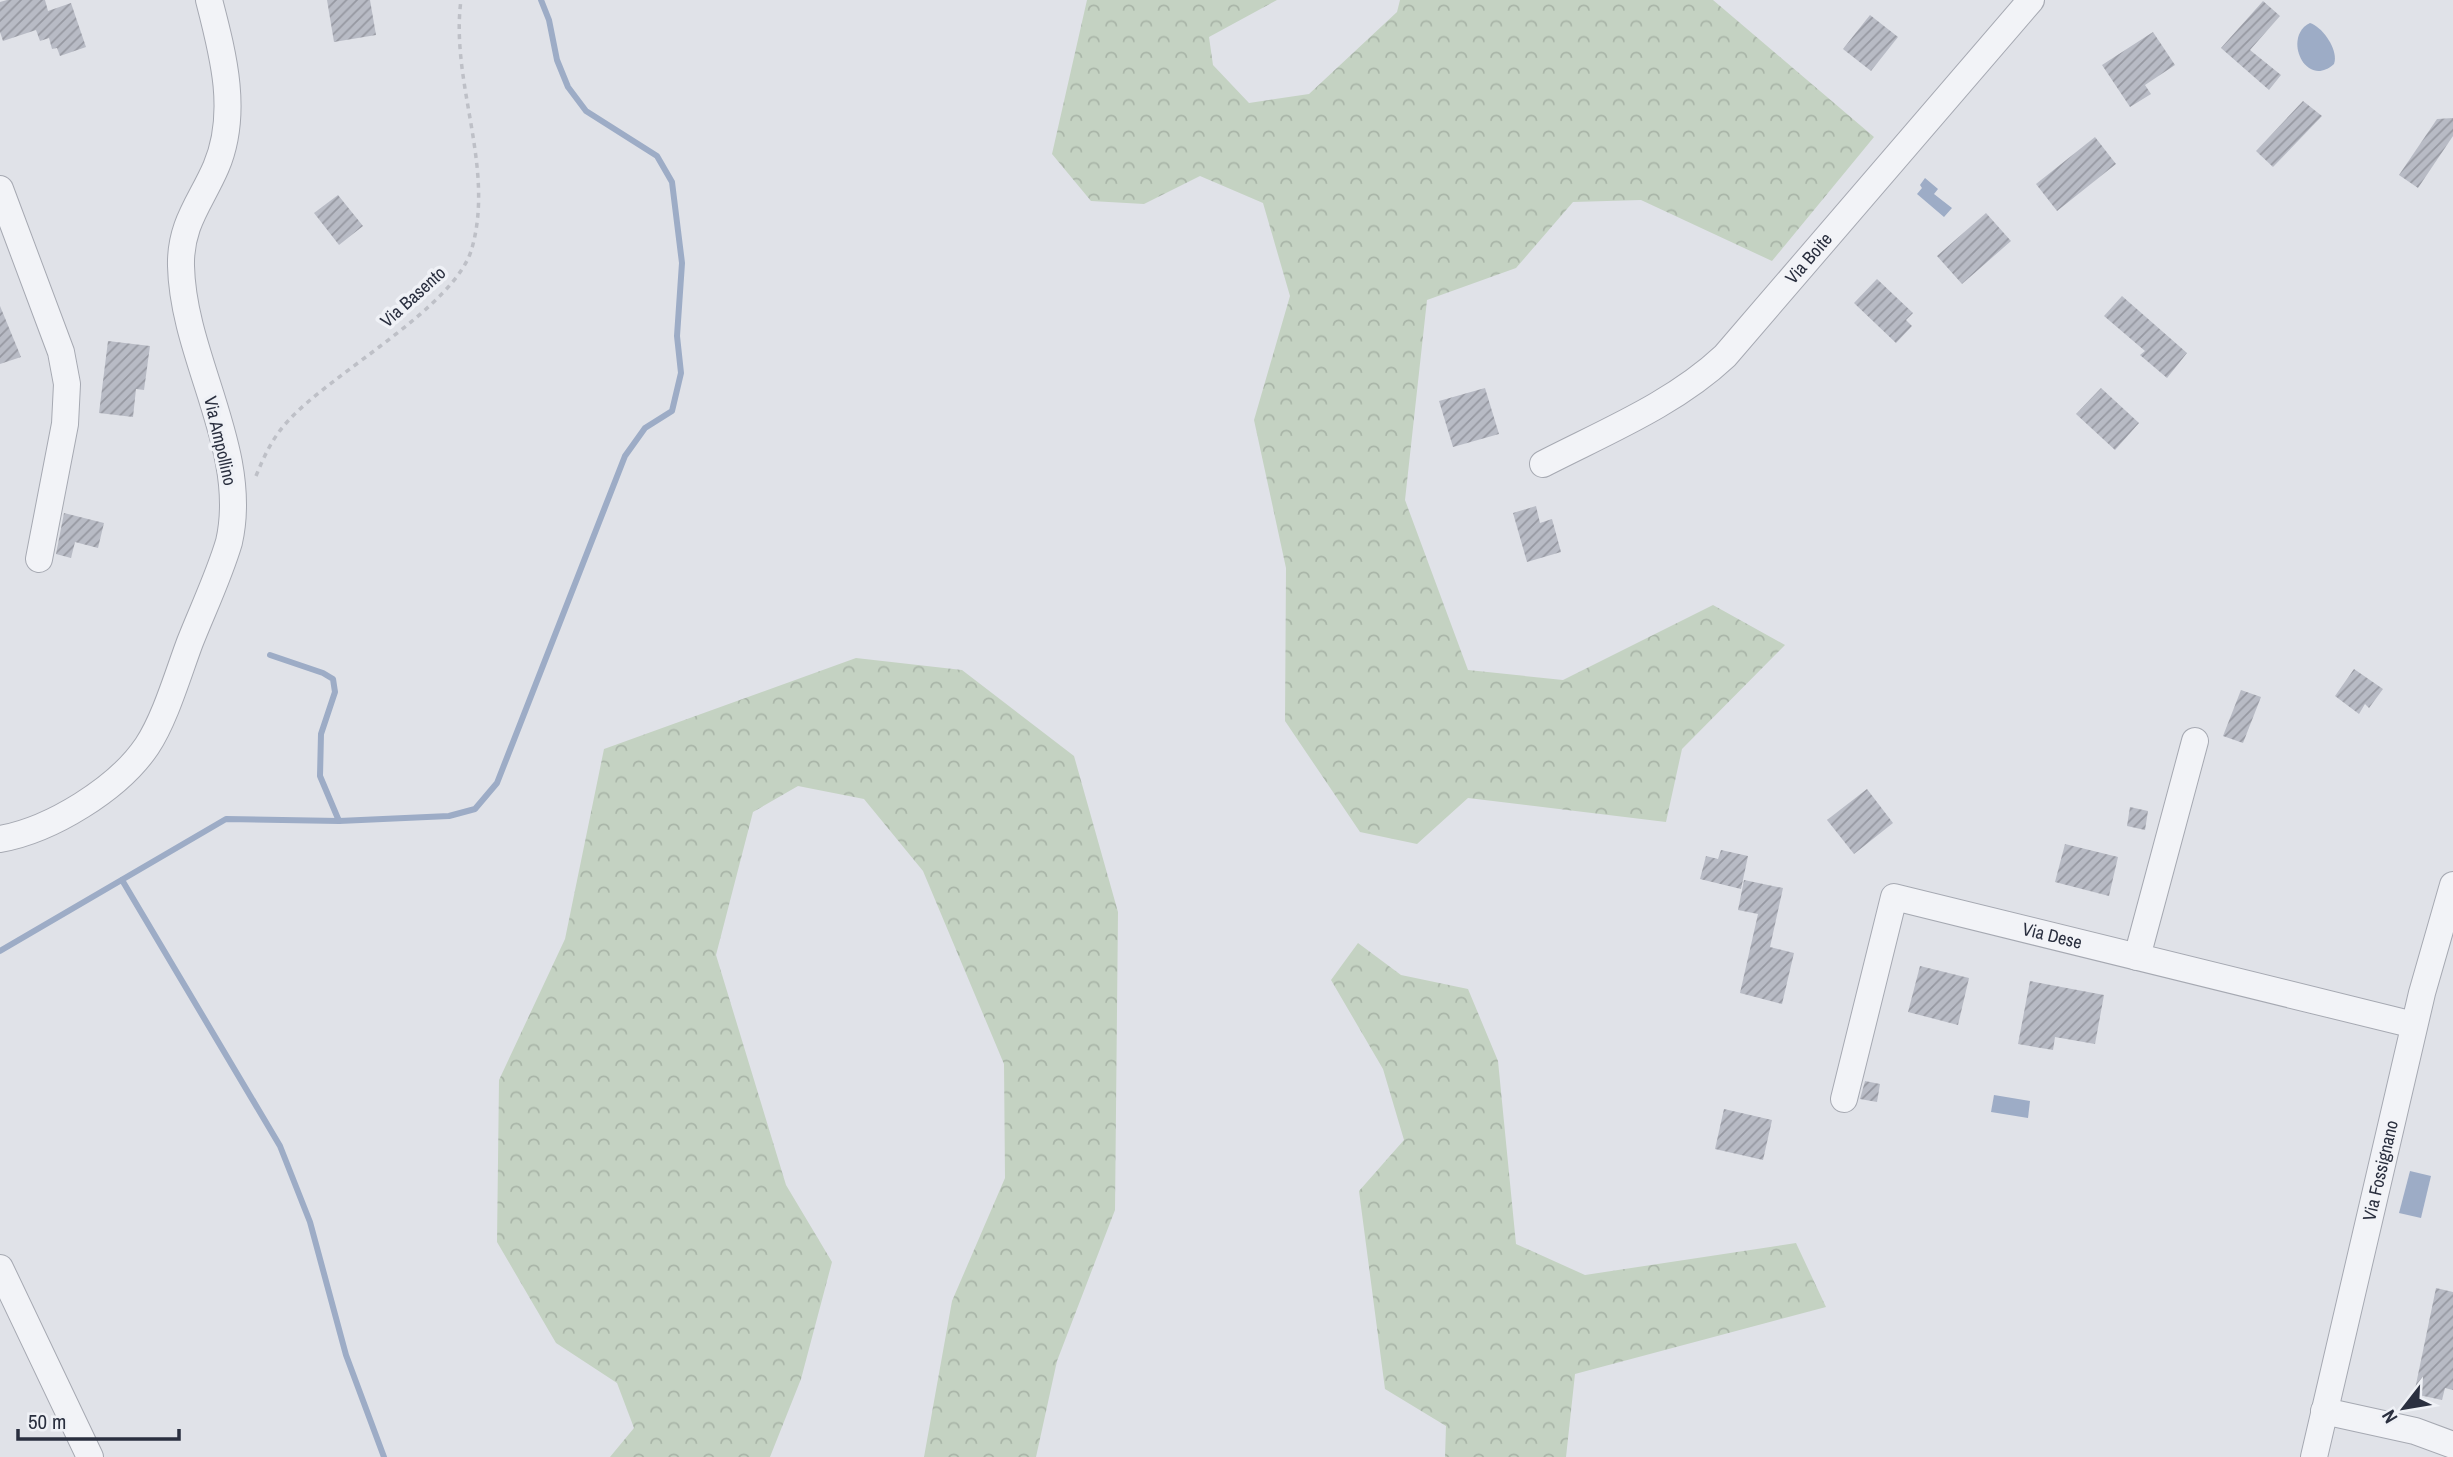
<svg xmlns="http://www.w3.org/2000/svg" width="2453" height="1457" viewBox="0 0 2453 1457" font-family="'Archivo Narrow',sans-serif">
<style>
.forest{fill:url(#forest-crowns)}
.water{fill:#9dacc6}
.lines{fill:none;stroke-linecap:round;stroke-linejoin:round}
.stream{stroke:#9dacc6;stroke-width:6}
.building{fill:url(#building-hatch)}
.minor-casing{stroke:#a6a9b2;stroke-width:28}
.path{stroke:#bec0c7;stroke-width:3.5;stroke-dasharray:5 5;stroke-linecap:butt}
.minor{stroke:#f2f3f7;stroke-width:26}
.labels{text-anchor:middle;stroke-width:7;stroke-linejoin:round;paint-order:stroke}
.street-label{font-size:18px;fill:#2a2f3f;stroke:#eff1f6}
</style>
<defs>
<pattern id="forest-crowns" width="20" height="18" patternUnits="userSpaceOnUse" patternTransform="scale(1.75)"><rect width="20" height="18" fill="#c4d2c2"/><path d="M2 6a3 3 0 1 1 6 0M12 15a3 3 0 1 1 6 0" fill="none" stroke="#a9b5a8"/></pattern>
<pattern id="building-hatch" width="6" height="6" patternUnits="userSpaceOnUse" patternTransform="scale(1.75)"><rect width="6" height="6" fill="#b8bbc5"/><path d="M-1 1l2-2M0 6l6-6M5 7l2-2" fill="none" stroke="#9698a1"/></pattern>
</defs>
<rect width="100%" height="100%" fill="#e0e2e8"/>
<g class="forest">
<polygon points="1087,0 1277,0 1209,37 1213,65 1249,103 1309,94 1397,12 1400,0 1713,0 1874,137 1772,261 1641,200 1573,202 1516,268 1427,300 1405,500 1468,670 1563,680 1713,605 1785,645 1682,749 1666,822 1468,798 1417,844 1360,832 1285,721 1286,568 1254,420 1290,296 1263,203 1200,176 1144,204 1091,201 1052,154"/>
<polygon points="856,658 962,670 1074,756 1118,912 1115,1210 1057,1361 1036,1457 924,1457 952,1301 1005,1178 1004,1064 923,871 864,799 798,786 753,812 716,955 786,1185 832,1262 801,1379 770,1457 610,1457 634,1428 617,1383 556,1343 497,1242 499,1080 565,939 604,749"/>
<polygon points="1358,943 1401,975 1468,989 1498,1061 1516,1244 1585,1275 1796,1243 1826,1307 1575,1374 1566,1457 1445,1457 1446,1426 1385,1389 1359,1191 1404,1140 1383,1069 1331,980"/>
</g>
<g class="water">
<path d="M 2310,23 C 2323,27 2339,51 2334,64 C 2305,90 2282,36 2310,23 Z"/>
<polygon points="1925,178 1938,189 1934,194 1952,208 1944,217 1917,194 1922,188 1920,185"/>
<polygon points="1994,1095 2030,1101 2028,1118 1991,1112"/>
<polygon points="2410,1171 2431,1176 2421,1218 2399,1213"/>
</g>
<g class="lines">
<g class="stream">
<polyline points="270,655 323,673 333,679 335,692 321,734 320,776 339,821"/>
<polyline points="122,880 280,1146 310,1222 346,1355 384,1457"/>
<polyline points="0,951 226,819 339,821 449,816 475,809 497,783 625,456 645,428 672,411 681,373 677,336 682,263 672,182 657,156 586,111 568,87 557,60 549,20 541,0"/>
</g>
</g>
<g class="building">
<polygon points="7,0 45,0 48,11 71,3 86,47 60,56 57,48 52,49 49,38 40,41 36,30 3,41 0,32 0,2"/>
<polygon points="327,0 370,0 376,35 334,42"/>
<polygon points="2263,1 2280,16 2250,50 2281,75 2269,90 2221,48"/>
<polygon points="1870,15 1898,37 1871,71 1843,49"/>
<polygon points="2153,32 2175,65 2145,85 2151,94 2130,107 2102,65"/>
<polygon points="2303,101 2322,116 2273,167 2256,151"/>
<polygon points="2453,118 2453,136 2418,188 2399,175 2437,119"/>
<polygon points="2095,137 2116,164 2057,211 2036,184"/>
<polygon points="338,195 363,226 339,245 314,213"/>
<polygon points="1986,213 2011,241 1962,284 1937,256"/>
<polygon points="1877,279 1913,313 1906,320 1912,326 1896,343 1854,303"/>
<polygon points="2122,296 2187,353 2167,378 2140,355 2145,351 2104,316"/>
<polygon points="0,306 21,357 0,364"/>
<polygon points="108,341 150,346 144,390 136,389 133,417 99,413"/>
<polygon points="1485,388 1499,434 1453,447 1439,401"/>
<polygon points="2101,388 2139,423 2115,450 2076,414"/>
<polygon points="1536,506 1540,523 1552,519 1561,552 1527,562 1513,513"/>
<polygon points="64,513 104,523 98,548 75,542 71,558 56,554"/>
<polygon points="2354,669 2383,689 2369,708 2365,704 2359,714 2335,696"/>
<polygon points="2241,690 2261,697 2243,743 2223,736"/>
<polygon points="1867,789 1893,823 1854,854 1827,820"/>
<polygon points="2130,807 2148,811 2145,830 2127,826"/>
<polygon points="2065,844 2118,857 2109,896 2055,882"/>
<polygon points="1721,850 1748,856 1741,889 1700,879 1706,856 1718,859"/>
<polygon points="1744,880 1783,888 1770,947 1794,953 1782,1004 1740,993 1758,914 1738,910"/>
<polygon points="1920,966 1969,978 1958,1025 1908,1012"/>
<polygon points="2030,981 2104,995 2095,1044 2055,1037 2053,1050 2018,1044"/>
<polygon points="1865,1081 1880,1084 1877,1102 1860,1099"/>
<polygon points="1724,1109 1772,1120 1763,1160 1715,1149"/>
<polygon points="2436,1288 2453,1292 2453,1390 2445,1388 2442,1400 2414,1394"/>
</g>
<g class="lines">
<g class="minor-casing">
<g id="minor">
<polyline points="0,189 61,352 67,384 65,424 39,559"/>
<path id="s1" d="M 1543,464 C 1605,432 1674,404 1725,356 L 2031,0"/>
<path d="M 0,839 C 51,830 118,789 147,746 C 165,719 178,674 190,642 C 203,609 219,576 229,542 C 250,450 183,358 181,266 C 180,224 201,202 216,167 C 239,113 223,54 209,0"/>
<polyline points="2137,957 2195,741"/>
<path id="s2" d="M 1844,1099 L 1894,897 L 2414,1025"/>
<polyline points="0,1268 90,1457"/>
<polyline points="2324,1411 2415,1431 2453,1445"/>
<path id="s3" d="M 2314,1457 L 2422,993 L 2453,885"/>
</g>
</g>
<path class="path" d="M 256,476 C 264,456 273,437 288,421 C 331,373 456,307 472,248 C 495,166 450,82 461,0"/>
<use href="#minor" class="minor"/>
</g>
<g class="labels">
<g class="street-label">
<text dy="6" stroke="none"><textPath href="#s1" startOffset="341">Via Boite</textPath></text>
<text transform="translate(413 297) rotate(-42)" y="6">Via Basento</text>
<text transform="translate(220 441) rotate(77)" y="6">Via Ampollino</text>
<text dy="6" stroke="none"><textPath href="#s2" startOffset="371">Via Dese</textPath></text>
<text dy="6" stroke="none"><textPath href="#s3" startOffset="294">Via Fossignano</textPath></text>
</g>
</g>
<g transform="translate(2404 1408) rotate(239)" stroke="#eff1f6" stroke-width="5" paint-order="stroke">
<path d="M0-5L12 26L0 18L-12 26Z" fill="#2a2f3f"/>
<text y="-10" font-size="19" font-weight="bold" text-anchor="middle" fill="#2a2f3f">N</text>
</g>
<path d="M18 1429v10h161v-10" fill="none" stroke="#2a2f3f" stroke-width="3.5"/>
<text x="28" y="1429" font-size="21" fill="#2a2f3f" stroke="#eff1f6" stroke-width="5" paint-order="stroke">50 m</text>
</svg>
